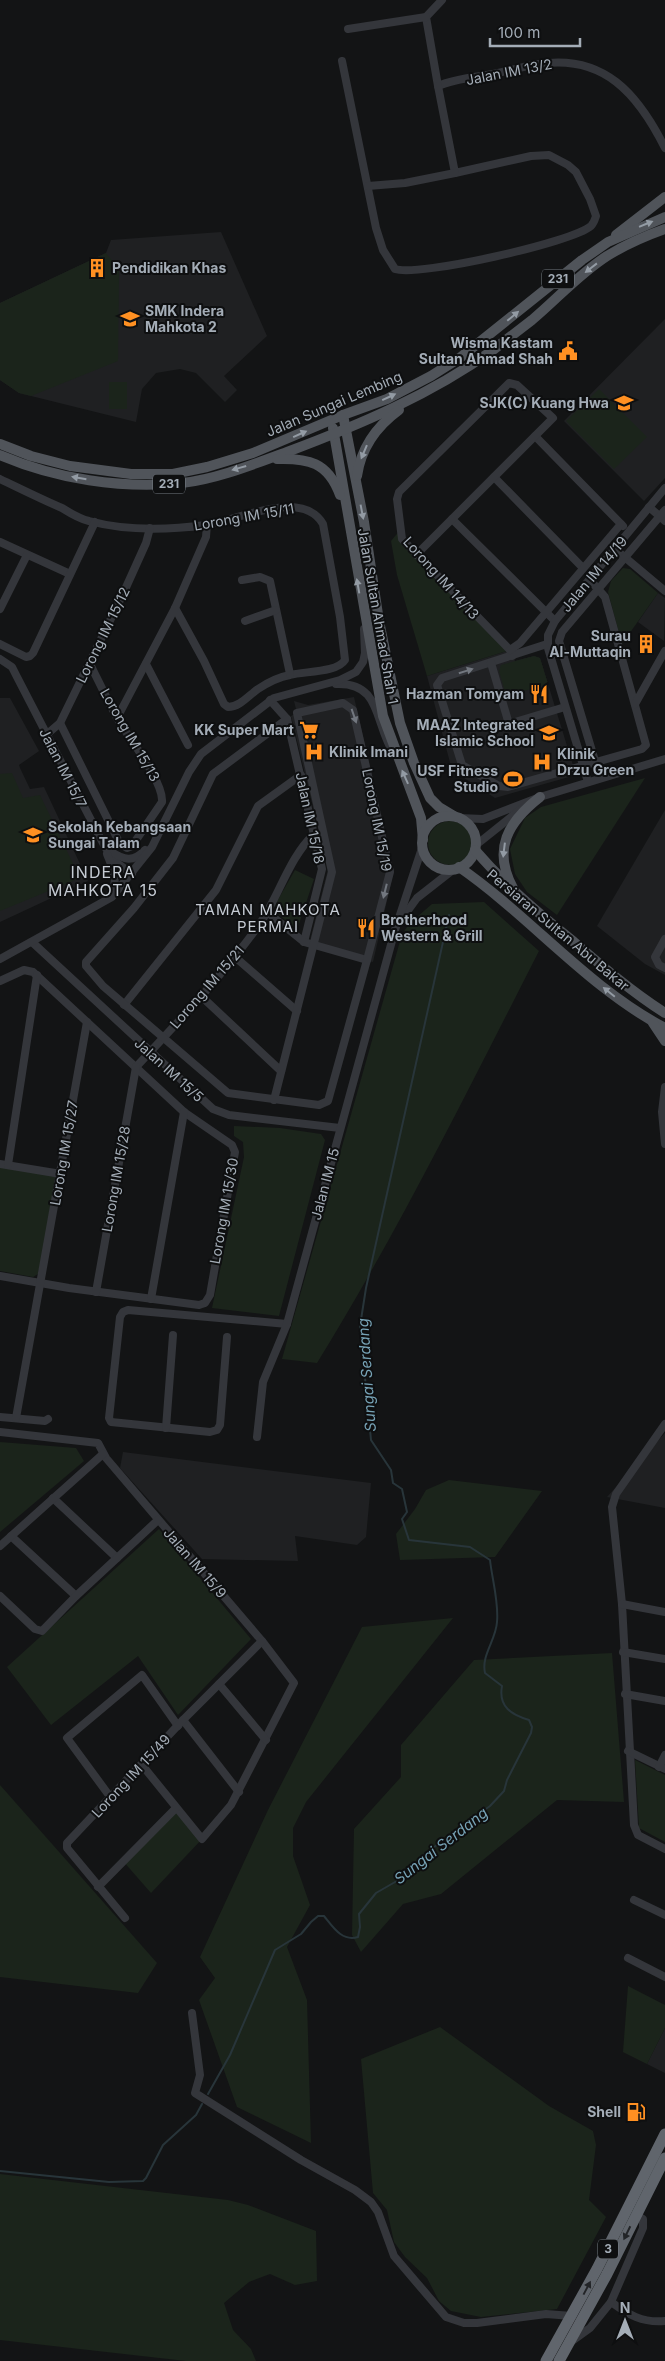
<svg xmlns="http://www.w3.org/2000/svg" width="665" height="2361" viewBox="0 0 665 2361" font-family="Inter,sans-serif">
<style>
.built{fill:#1f2022}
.green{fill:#1b241b}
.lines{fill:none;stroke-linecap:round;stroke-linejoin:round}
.stream{stroke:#28353a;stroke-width:2}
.minor{stroke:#34363b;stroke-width:8}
.major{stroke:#50545a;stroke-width:10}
.highway{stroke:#60656c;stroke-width:11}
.oneway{fill:#939ba4}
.oneway2{fill:#72777f}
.oneway3{fill:#222427}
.labels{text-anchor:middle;stroke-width:4;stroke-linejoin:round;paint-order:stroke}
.shield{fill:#0e0f10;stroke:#777e85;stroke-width:1}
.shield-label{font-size:12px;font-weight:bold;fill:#a4adb7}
.street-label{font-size:14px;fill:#a4adb7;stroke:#0e0f10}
.poi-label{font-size:14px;font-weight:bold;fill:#a4adb7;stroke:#0e0f10;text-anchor:end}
.neighbourhood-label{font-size:15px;letter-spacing:1px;fill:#c5cbd3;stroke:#0e0f10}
.water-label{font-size:15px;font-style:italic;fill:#77a3b6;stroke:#0e0f10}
.quarter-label{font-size:16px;letter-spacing:1px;fill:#c5cbd3;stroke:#0e0f10}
</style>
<rect width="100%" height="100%" fill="#131415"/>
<g class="built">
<polygon points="221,232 267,336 224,376 237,390 225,402 196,373 180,369 156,373 142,389 136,422 19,393 0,380 0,303 106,253 111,240"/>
<polygon points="665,319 665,478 644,501 564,421"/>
<polygon points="658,593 665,598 664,641 638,622"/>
<polygon points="510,650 515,661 534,656 540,658 576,775 495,798 452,770 427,676"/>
<polygon points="354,697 394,870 373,962 309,944 328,869 291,716 297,713 294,701 308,705"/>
<polygon points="0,698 10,698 39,751 19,765 20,768 30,789 44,787 88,881 0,922"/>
<polygon points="665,810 665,975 645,964 597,926"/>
<polygon points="665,1433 665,1508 607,1497"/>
<polygon points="123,1452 371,1483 366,1537 357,1545 295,1536 298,1561 202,1559 120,1468"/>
<polygon points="665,2028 665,2073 647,2064"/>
</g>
<g class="green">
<polygon points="106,253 119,269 118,361 31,396 19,393 0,380 0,303"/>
<rect x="109" y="382" width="18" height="27"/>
<polygon points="599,389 647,437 614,469 566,421"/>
<polygon points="401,529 403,539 510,650 427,676 397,575 391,541"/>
<polygon points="623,568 630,569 658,593 622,644 608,592 611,581"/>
<polygon points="534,656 540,658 548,684 524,691 522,690 519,692 517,691 515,693 517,695 509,697 506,695 499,671 501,665"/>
<polygon points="12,773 23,798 40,795 80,878 0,911 0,774"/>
<polygon points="645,778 557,915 527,892 515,874 510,849 525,818 541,807"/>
<circle cx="450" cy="843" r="22"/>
<polygon points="295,870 314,879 297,930 276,912 275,905"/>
<path d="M 484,902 L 539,951 C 468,1090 399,1230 317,1363 L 282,1359 L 402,934 L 410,923 L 432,904 Z"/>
<polygon points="234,1126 280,1128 321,1134 325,1140 279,1316 212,1308 244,1157 243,1142 234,1136"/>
<polygon points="0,1164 61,1174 38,1274 33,1277 0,1271"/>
<polygon points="0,1442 76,1448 84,1461 0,1532"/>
<polygon points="449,1480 542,1491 495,1557 400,1560 396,1534 415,1509 426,1490"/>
<polygon points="159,1529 251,1639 178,1715 138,1656 51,1725 7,1667"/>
<polygon points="453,1618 306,1802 293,1828 293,1856 310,1905 287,1947 307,2000 311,2143 237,2107 199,2000 215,1978 200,1957 268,1810 362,1627"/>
<polygon points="612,1653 624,1802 557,1800 441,1894 403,1904 361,1952 352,1935 354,1829 401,1777 401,1745 474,1660"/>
<polygon points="635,1760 665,1775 665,1842 639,1828"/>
<polygon points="0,1785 157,1963 138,1993 0,1977"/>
<polygon points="176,1808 202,1839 151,1893 123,1861"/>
<polygon points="628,1986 665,2005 665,2028 647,2064 623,2052"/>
<polygon points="440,2027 549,2106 593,2131 596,2145 589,2200 606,2217 557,2309 481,2317 451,2311 439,2301 427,2278 405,2257 394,2242 387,2210 373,2193 361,2059"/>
<polygon points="0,2174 228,2200 248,2205 316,2231 317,2281 295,2285 270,2274 249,2282 224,2303 233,2330 251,2349 256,2361 186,2361 0,2340"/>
</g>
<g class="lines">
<g class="stream">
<path d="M 208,2094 L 230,2055 L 275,1950 L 301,1934 L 311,1922 L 318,1916 L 324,1916 C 333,1927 342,1942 358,1937 L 360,1927 L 359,1914 L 376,1893 L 402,1878 L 422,1856 L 490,1806 L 504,1791 L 507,1780 L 531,1733 L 532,1727 L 529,1720 C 512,1715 498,1707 502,1686 L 485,1673 C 481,1655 496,1640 497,1622 C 499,1602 492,1579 490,1560 L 470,1547 L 409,1540 L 402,1519 L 407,1512 L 402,1489 L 393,1483 L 391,1470 L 371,1440 L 360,1326 L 366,1288 L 449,915"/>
<polyline points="0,2171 109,2182 143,2181 146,2178 163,2145 196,2115 202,2104"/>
</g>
<g class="minor">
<path d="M 442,0 L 426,17 L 438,86 C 456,78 479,77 498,73 C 512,70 525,66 539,64 C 604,54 638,94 665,148"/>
<polyline points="348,29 426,17"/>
<path d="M 342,61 L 376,228 L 383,250 L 395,269 C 419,277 573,242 591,226 C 594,223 595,219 596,216 L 590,199 L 576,172 L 568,165 L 549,155 L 531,156 L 455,173 L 438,86"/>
<polyline points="368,186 405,183 455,173"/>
<polyline points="535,436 623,526"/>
<polyline points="494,477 583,568"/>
<path d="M 0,479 C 21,489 41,499 62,508 C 70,513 80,519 89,521 C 126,531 168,530 206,525 C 238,520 302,488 323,524 L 340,617 L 345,660 C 337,673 304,671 290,675 C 279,677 267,683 258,689 C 249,695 240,707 228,707 L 224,704 L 204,661 L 175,608"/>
<polyline points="649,507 665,521"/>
<polyline points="452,519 555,621"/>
<polyline points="0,542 70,574"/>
<polyline points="615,549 665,591"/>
<polyline points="416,555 553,418 517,385 509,383 399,492 397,499 402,539 510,650 512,656"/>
<polyline points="242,580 260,577 270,581 290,674"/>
<polyline points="0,609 27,555"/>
<polyline points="245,621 276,610"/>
<polyline points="0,644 26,657 30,656 33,653 95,522"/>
<polyline points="547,644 442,678 437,685 462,765 499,786 508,787 642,749 646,745 605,597 590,580"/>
<polyline points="510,650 520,643 621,524"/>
<polyline points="0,659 12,667 16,675 105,847 117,863 132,874"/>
<polyline points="491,663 509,724 565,707"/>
<polyline points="146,664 188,745"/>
<path d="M 336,684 C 382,682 374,723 394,754"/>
<polyline points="270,700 287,719 322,869 304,942"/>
<polyline points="635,704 665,651"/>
<polyline points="117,718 175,608 206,537 207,524"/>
<path d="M 60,723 L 119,842 L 127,848 L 132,846 L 162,802 C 164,782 128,737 117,718 C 107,699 98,680 89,662"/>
<polyline points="46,735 60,723 123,594 146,543 150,528"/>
<polyline points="595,761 559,641 562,632 665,510"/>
<polyline points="588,782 548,648 548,635 555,621 665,488"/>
<polyline points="459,818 483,819 540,797 665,759"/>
<polyline points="476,845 521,809"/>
<path d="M 110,851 C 124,860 133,863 145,850"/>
<path d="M 107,854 C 112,867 120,882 110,894"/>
<polyline points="267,912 304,942 367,960"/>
<polyline points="401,920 417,898 454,869"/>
<polyline points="665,939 655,957 659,965 665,968"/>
<polyline points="32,942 213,1109 229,1115 340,1128"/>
<polyline points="235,957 297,1011"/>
<polyline points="0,959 112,897 152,847 189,772 201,754 274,698 340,680 356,672 363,662 365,653 364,629"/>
<polyline points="0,981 24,970 33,972 184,1112 232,1145 235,1152 210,1295 205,1303 199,1305 69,1288 0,1276"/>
<polyline points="201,996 281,1071"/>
<polyline points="124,1005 216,890 258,806 301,775"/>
<path d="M 136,1067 C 179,1021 222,976 259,925 C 279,897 288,859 314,834"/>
<polyline points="665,1087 662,1112 665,1144"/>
<polyline points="274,1100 332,872 297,713 343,703 353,710 390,872 367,960 328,1101 319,1105 228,1093 103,986 86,966 86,962 134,908 173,858 213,774 287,719"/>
<polyline points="0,1164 61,1174"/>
<polyline points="8,1165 37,975"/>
<polyline points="96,1292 136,1067"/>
<polyline points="151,1299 184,1112"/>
<polyline points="227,1337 220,1425 217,1430 210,1432 111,1422 109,1418 120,1317 123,1312 128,1310 287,1324"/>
<polyline points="0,1417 45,1421 48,1419"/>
<polyline points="16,1418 87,1022"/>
<polyline points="665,1424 616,1494 612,1507 622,1604 634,1825 638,1835 665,1849"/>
<polyline points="166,1428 173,1335"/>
<polyline points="0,1432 98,1443 106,1458 262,1641 294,1683 231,1805 202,1839 142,1765"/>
<polyline points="257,1437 263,1382 287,1324 395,930 423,845"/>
<polyline points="53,1498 117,1558"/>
<polyline points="11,1536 76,1596"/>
<polyline points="0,1546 103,1454"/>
<polyline points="0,1596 35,1629 42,1631 76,1596 158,1520"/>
<polyline points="622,1604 665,1612"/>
<polyline points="623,1652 665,1659"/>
<polyline points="219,1684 266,1740"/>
<polyline points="625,1694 665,1701"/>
<polyline points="183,1720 239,1792"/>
<polyline points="628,1751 665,1769"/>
<polyline points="659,1767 665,1755"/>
<polyline points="111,1798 67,1738 142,1675 178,1726"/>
<polyline points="98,1887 176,1808"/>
<polyline points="634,1900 665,1915"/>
<polyline points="125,1918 67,1848 67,1843 183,1720 262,1641"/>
<polyline points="628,1958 665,1977"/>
<polyline points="192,2013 200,2075 195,2093 301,2160 355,2190 371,2202 378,2212 394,2256 446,2317 464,2323 477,2323 546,2314 572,2316"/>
<path d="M 636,2215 L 643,2219 L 643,2228 L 611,2302 C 629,2315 642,2323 665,2321"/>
<polyline points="572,2341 590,2328 611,2302"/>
</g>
<g class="major">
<polyline points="616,235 665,197"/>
<polyline points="343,415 364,522 379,621 400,723 414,763 430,798 439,807 454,816"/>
<polyline points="333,428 383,716 421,818 423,840"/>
<polyline points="0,444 31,456 70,466 131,474 173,474 207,467 253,453 343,415 387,399 431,376 461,357 582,260 608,242 665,217"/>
<path d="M 0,455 C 56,479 121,489 182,483 C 217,479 254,464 287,452 C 359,425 430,395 493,350 C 506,340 519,330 532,320 C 557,299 579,274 607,256 C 625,245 645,236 665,229"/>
<path d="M 277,459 C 308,458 328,462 340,495"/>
<path d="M 357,476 C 361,448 377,426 399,410"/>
<circle cx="449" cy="843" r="27"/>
<path d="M 475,850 C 505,885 538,913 574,942 C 603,967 632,992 665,1013"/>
<path d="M 459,867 C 531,917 587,987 665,1028"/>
<path d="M 513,888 C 492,849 508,822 540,797"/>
<polyline points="653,1023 665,1041"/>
</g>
<g class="highway">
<polyline points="546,2361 597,2269 665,2134"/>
<polyline points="559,2361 607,2274 665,2158"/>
</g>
</g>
<defs><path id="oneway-solid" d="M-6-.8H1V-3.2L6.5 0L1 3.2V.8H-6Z" transform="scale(1.25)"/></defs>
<g class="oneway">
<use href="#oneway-solid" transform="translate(646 224) rotate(-22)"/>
<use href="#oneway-solid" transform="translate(591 268) rotate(142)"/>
<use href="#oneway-solid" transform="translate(513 316) rotate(-40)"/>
<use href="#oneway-solid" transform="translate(389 397) rotate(-25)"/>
<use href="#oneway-solid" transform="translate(300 434) rotate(-24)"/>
<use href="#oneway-solid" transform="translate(364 452) rotate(113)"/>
<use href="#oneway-solid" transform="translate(239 468) rotate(164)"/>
<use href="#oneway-solid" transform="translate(79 478) rotate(-170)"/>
<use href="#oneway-solid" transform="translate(362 512) rotate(79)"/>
<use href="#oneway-solid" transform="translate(358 586) rotate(-100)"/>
<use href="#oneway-solid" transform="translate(405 777) rotate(-114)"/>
<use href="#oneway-solid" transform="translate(504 850) rotate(97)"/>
<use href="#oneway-solid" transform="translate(609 992) rotate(-141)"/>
</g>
<g class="oneway2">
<use href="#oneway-solid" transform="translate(466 671) rotate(-17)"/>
<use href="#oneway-solid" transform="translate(354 716) rotate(71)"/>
<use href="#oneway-solid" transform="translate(385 891) rotate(104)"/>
</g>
<g class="oneway3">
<use href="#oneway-solid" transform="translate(627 2233) rotate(116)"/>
<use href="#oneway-solid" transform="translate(587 2288) rotate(-62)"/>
</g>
<defs>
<g id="building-bare" transform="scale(1.5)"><path d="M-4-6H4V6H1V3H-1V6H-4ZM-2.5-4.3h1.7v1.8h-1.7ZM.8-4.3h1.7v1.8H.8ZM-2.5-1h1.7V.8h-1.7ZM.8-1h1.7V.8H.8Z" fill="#ff9022" stroke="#0e0f10" stroke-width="2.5" paint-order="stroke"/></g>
<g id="school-bare" transform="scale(1.5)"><path d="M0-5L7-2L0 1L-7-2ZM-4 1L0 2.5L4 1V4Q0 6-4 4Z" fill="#ff9022" stroke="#0e0f10" stroke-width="2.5" paint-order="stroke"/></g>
<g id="civic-bare" transform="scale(1.5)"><path d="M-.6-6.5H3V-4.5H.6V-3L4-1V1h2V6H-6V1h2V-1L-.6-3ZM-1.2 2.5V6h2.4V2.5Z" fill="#ff9022" stroke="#0e0f10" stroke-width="2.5" paint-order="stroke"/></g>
<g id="restaurant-bare" transform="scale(1.5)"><path d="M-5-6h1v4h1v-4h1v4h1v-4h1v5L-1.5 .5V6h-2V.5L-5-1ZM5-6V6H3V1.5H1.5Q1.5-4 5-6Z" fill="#ff9022" stroke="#0e0f10" stroke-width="2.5" paint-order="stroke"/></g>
<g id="supermarket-bare" transform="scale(1.5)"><path d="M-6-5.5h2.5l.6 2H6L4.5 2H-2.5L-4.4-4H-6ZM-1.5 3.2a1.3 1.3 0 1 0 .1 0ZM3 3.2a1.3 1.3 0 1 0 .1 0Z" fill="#ff9022" stroke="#0e0f10" stroke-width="2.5" paint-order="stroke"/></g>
<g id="hospital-bare" transform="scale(1.5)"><path d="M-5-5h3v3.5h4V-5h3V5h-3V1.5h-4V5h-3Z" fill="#ff9022" stroke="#0e0f10" stroke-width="2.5" paint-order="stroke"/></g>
<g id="stadium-bare" transform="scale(1.5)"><path d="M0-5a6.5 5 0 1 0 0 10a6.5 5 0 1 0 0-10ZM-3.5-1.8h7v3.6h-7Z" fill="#ff9022" stroke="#0e0f10" stroke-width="2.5" paint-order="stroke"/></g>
<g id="fuel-bare" transform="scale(1.5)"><path d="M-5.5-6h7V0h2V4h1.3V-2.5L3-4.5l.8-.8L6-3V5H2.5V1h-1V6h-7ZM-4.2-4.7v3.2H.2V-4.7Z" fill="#ff9022" stroke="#0e0f10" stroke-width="2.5" paint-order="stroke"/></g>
</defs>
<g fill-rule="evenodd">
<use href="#building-bare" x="97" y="268"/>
<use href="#school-bare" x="130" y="319"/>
<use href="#civic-bare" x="568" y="351"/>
<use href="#school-bare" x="624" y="403"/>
<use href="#building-bare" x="646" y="644"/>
<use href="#restaurant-bare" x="539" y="694"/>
<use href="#supermarket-bare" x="309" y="730"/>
<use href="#school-bare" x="549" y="733"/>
<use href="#hospital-bare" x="314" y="752"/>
<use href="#hospital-bare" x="542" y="762"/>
<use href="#stadium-bare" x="513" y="779"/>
<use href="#school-bare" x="33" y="835"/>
<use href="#restaurant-bare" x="366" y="928"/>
<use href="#fuel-bare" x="636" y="2112"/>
</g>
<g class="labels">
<g class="shield">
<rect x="542" y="269.5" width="32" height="19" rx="4"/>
<rect x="153" y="474.5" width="32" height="19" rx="4"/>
<rect x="598" y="2239.5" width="20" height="19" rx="4"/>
</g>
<g class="shield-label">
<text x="558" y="283">231</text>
<text x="169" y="488">231</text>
<text x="608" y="2253">3</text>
</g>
<g class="street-label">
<text transform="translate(509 72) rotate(-11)" y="5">Jalan IM 13/2</text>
<text transform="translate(334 404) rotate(-23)" y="5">Jalan Sungai Lembing</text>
<text transform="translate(244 517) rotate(-10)" y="5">Lorong IM 15/11</text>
<text transform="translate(594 574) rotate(-50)" y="5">Jalan IM 14/19</text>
<text transform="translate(441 578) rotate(48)" y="5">Lorong IM 14/13</text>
<text transform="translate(378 616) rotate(80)" y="5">Jalan Sultan Ahmad Shah 1</text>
<text transform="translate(103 635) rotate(-64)" y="5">Lorong IM 15/12</text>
<text transform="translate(130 735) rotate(60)" y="5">Lorong IM 15/13</text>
<text transform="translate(63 768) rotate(63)" y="5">Jalan IM 15/7</text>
<text transform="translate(310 818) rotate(78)" y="5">Jalan IM 15/18</text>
<text transform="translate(377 820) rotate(79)" y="5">Lorong IM 15/19</text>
<text transform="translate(558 930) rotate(40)" y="5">Persiaran Sultan Abu Bakar</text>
<text transform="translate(207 987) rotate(-49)" y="5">Lorong IM 15/21</text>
<text transform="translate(169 1070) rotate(42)" y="5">Jalan IM 15/5</text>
<text transform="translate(64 1153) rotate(-80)" y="5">Lorong IM 15/27</text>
<text transform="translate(116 1179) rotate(-80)" y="5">Lorong IM 15/28</text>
<text transform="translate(325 1184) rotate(-75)" y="5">Jalan IM 15</text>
<text transform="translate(224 1211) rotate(-80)" y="5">Lorong IM 15/30</text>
<text transform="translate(195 1563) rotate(49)" y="5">Jalan IM 15/9</text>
<text transform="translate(131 1776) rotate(-47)" y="5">Lorong IM 15/49</text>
</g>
<g class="poi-label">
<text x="112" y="273" text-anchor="start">Pendidikan Khas</text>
<text x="145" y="316" text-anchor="start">SMK Indera<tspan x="145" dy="16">Mahkota 2</tspan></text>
<text x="553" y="348">Wisma Kastam<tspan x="553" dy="16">Sultan Ahmad Shah</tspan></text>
<text x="609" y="408">SJK(C) Kuang Hwa</text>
<text x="631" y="641">Surau<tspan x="631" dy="16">Al-Muttaqin</tspan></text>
<text x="524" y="699">Hazman Tomyam</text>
<text x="534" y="730">MAAZ Integrated<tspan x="534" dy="16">Islamic School</tspan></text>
<text x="294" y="735">KK Super Mart</text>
<text x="329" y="757" text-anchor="start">Klinik Imani</text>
<text x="557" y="759" text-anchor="start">Klinik<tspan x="557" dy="16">Drzu Green</tspan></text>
<text x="498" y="776">USF Fitness<tspan x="498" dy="16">Studio</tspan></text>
<text x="48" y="832" text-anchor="start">Sekolah Kebangsaan<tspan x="48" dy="16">Sungai Talam</tspan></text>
<text x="381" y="925" text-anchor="start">Brotherhood<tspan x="381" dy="16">Western &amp; Grill</tspan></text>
<text x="621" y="2117">Shell</text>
</g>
<g class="neighbourhood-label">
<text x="268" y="915">TAMAN MAHKOTA<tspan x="268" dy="17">PERMAI</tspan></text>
</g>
<g class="water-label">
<text transform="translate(367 1375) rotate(-94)" y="5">Sungai Serdang</text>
<text transform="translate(441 1846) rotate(-38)" y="5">Sungai Serdang</text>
</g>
<g class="quarter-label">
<text x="103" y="878">INDERA<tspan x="103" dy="18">MAHKOTA 15</tspan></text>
</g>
</g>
<g transform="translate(625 2321)" stroke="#0e0f10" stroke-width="4" paint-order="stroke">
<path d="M0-4L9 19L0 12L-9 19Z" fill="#a4adb7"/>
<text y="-8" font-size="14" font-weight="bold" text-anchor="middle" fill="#a4adb7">N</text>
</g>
<path d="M490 38v8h90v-8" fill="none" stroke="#a4adb7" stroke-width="2.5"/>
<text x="498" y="38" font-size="15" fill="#a4adb7" stroke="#0e0f10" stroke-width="4" paint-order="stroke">100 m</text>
</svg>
